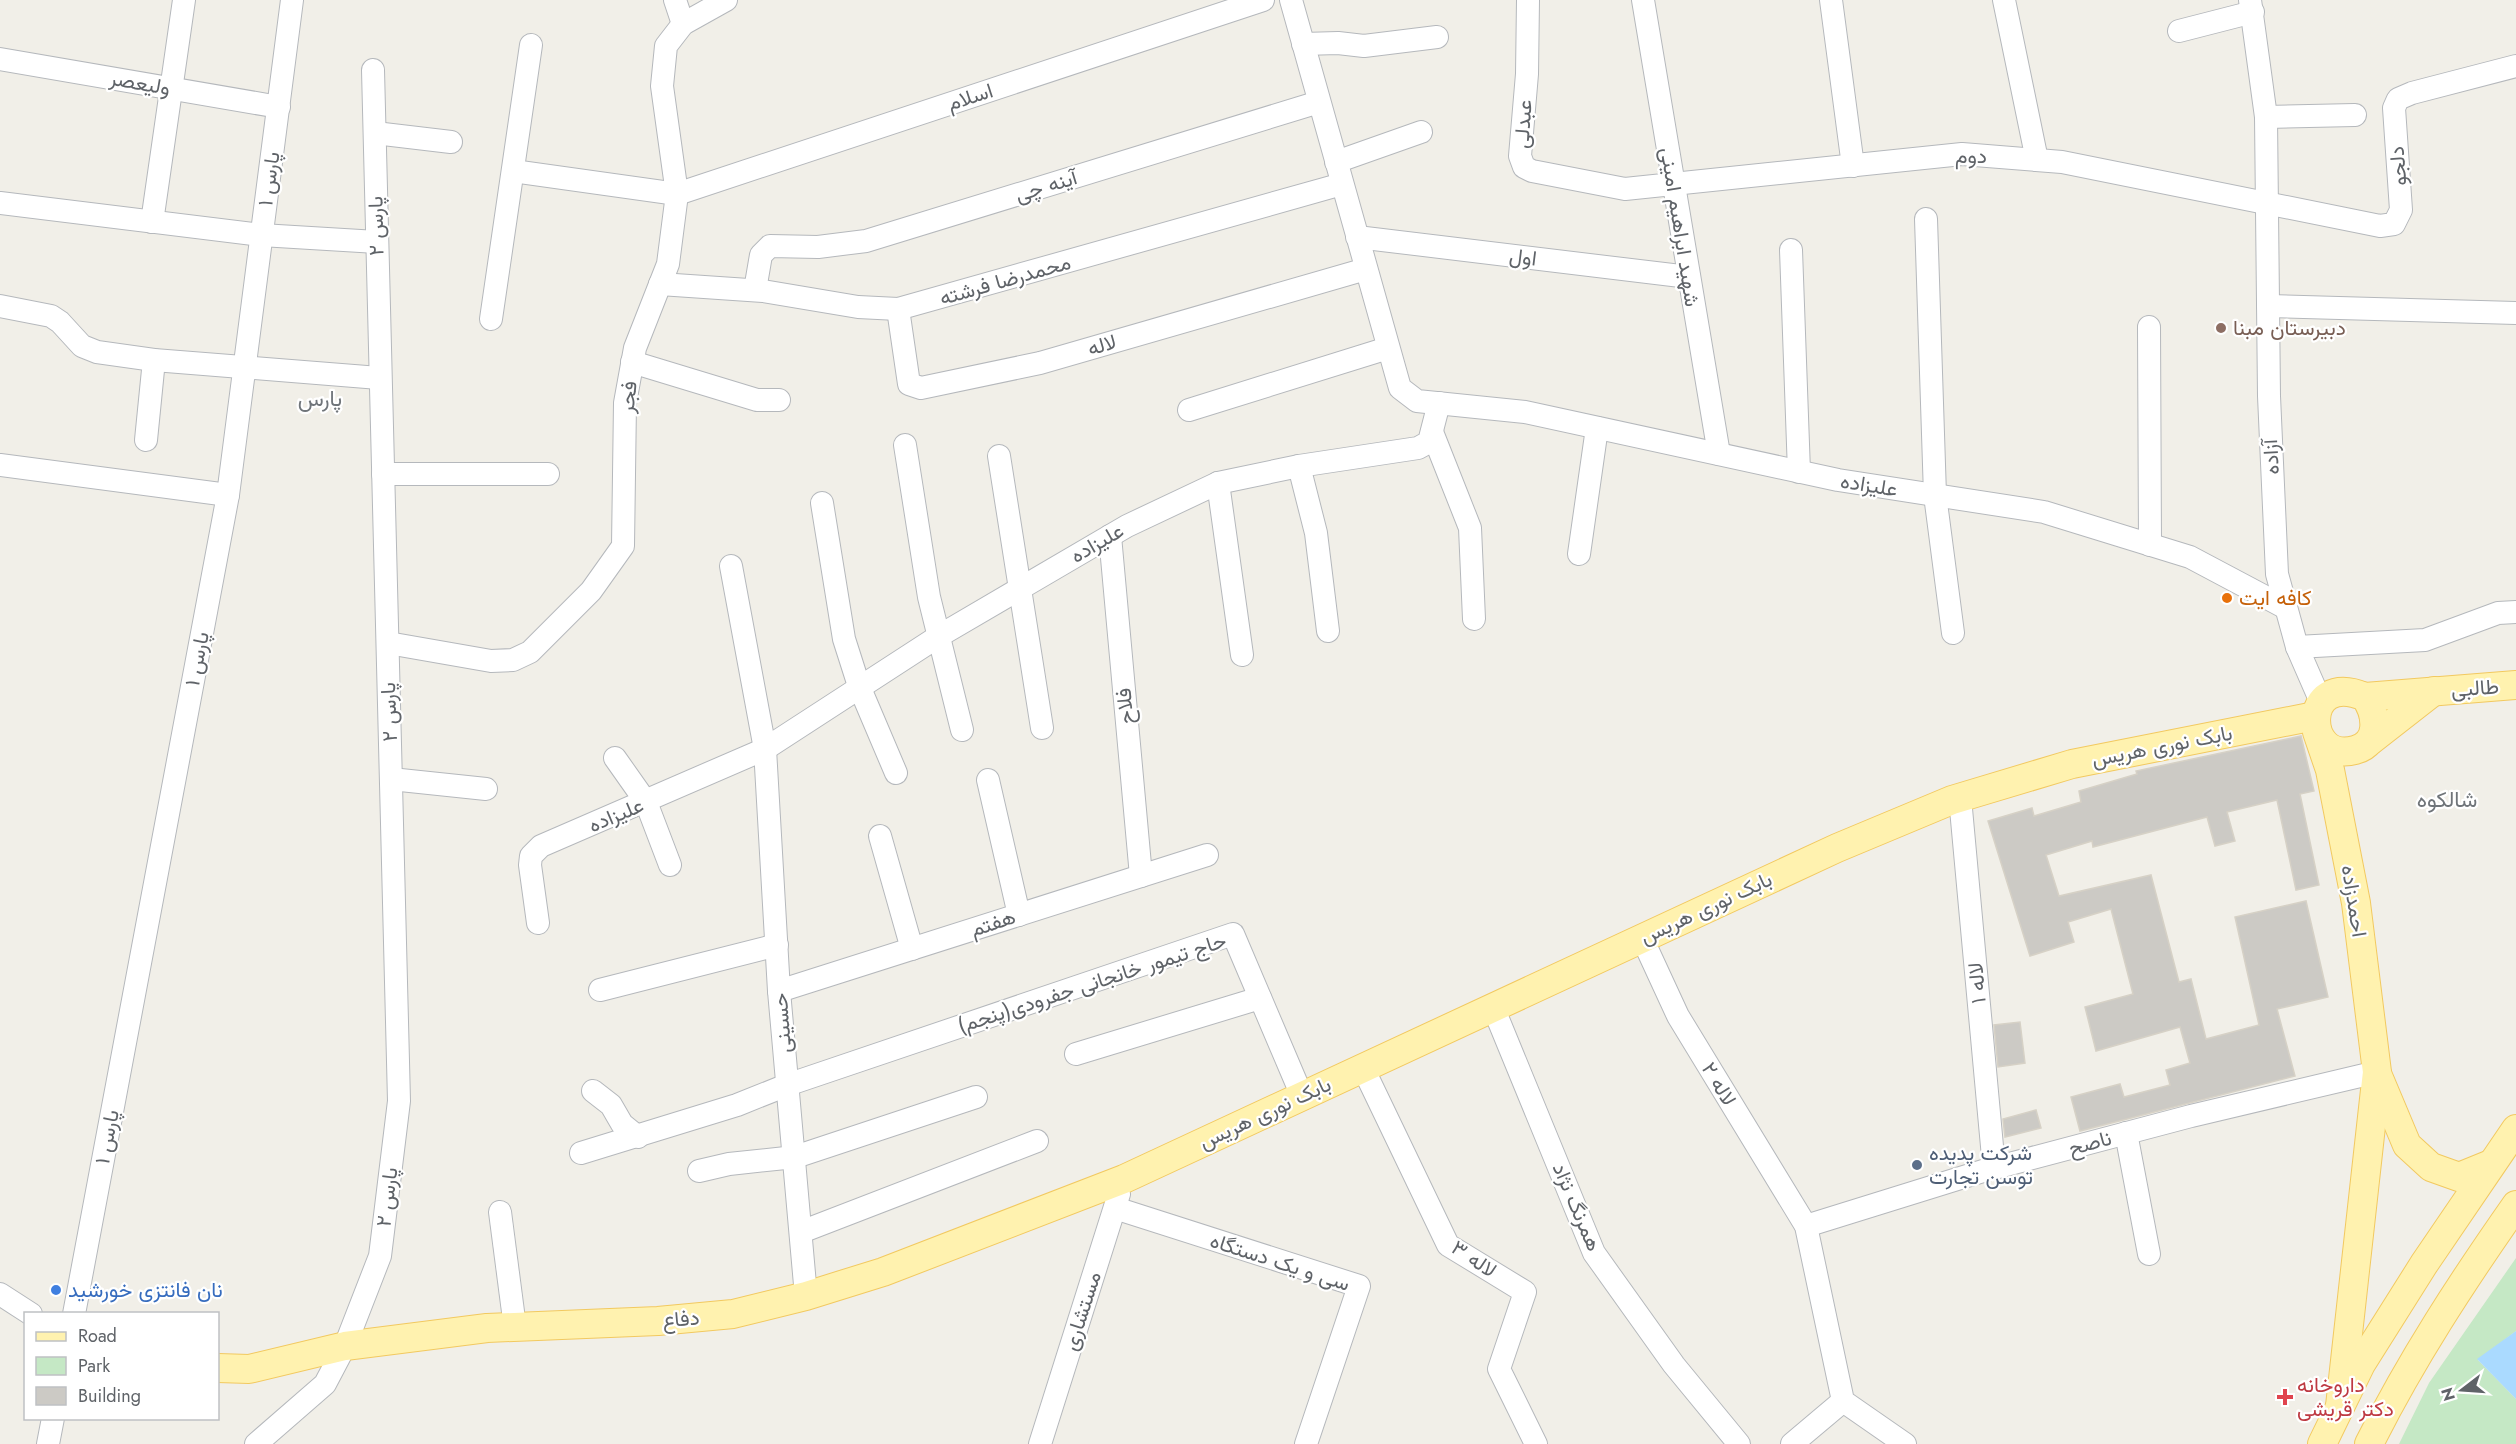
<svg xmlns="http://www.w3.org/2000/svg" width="2516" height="1444" viewBox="0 0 2516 1444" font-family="Jost,Vazirmatn,sans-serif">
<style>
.green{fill:#c5e8c5}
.water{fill:#aadaff}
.building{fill:#cccac5;stroke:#d6d1c6;stroke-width:1.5}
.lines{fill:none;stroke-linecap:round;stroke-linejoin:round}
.minor-casing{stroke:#b5b8bc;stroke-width:24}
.major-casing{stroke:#f2c960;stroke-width:30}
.minor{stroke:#fff;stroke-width:22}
.major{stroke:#fff2af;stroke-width:28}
.education-dot{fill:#8d6e63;stroke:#fff;stroke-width:2}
.food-dot{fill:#e8710a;stroke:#fff;stroke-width:2}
.service-dot{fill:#5c6f8a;stroke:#fff;stroke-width:2}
.shop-dot{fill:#3f7fe0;stroke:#fff;stroke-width:2}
.health-dot{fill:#e0444e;stroke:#fff;stroke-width:2}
.labels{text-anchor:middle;stroke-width:4.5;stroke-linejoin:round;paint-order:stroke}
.street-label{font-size:21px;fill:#5f6368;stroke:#fff}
.education-label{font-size:21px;fill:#785e54;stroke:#fff;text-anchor:start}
.food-label{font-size:21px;fill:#c56008;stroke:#fff;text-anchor:start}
.service-label{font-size:21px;fill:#4e5e75;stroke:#fff;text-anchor:start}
.shop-label{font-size:21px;fill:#366cbe;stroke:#fff;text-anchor:start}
.health-label{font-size:21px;fill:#be3a42;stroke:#fff;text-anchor:start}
.neighbourhood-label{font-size:22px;fill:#70757a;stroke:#fff}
</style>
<rect width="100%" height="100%" fill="#f1efe8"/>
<polygon class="green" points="2516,1258 2516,1331 2478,1360 2516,1399 2516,1444 2399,1444 2429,1383"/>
<polygon class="water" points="2516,1331 2516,1399 2477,1359"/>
<g class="building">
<polygon points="2301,736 2314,791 2300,794 2319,885 2296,890 2277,800 2227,812 2235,841 2215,846 2207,817 2093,847 2092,841 2046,855 2059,896 2151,875 2179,982 2191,979 2206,1039 2259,1025 2235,917 2306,901 2328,997 2277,1009 2295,1076 2080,1131 2071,1097 2120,1084 2124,1097 2170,1085 2166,1070 2190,1063 2180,1027 2096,1051 2085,1007 2133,994 2111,909 2068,922 2074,942 2030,956 1988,821 2032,808 2034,816 2081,802 2079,791 2137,774 2136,771"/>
<polygon points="2020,1022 2025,1063 1998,1067 1994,1025"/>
<polygon points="2036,1110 2041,1128 2005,1137 2003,1119"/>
</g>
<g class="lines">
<g class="minor-casing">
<g id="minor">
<polyline points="675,0 683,24"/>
<polyline points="1291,0 1400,388 1417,401 1525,412 1838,480 2044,512 2190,557 2286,608"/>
<polyline points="1528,0 1527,74 1520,156 1524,167 1532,171 1625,189 1962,154 2062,162 2380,226 2394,224 2401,210 2394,108 2398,99 2412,93 2516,66"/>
<polyline points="1643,0 1719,454"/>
<polyline points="1831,0 1853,166"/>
<polyline points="2004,0 2037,160"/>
<polyline points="2250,0 2266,117 2269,396 2277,574 2297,647 2321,702"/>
<polyline points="2179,31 2253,12"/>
<polyline points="1303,44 1338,43 1364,46 1437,37"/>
<polyline points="0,59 279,107"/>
<polyline points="2266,117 2355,115"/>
<polyline points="375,133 451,142"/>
<polyline points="1336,162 1421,132"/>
<polyline points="513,171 677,194 1263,0"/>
<polyline points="0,203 261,235 377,242"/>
<polyline points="1926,219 1935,495 1953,633"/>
<polyline points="152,222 184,0"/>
<polyline points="1357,237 1689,277"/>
<polyline points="1791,250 1799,472"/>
<polyline points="660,284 763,291 858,307 898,309 1342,184"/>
<polyline points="755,290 761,255 770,246 818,247 866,241 1319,102"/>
<polyline points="0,306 51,316 60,322 82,346 97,352 154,360 379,378"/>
<polyline points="2268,306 2516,313"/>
<polyline points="898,309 909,384 921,388 1040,363 1366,269"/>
<polyline points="491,319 531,45"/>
<polyline points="2149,327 2150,545"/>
<polyline points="632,362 757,400 779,400"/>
<polyline points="1189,410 1388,348"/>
<polyline points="1432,432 1470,528 1474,619"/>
<polyline points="146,440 154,360"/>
<polyline points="905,445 929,597 962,730"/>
<polyline points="999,456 1042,728"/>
<polyline points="0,465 228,495"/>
<polyline points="1299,466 1316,533 1328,631"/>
<polyline points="383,474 548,474"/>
<polyline points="1218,483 1242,655"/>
<polyline points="822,503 844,639 859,686 896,773"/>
<polyline points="1110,536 1141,876"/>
<polyline points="1579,554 1597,428"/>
<polyline points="731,566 765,749 779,991 806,1296"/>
<polyline points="388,643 491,661 513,660 530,652 591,591 623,546 625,403 635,348 668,264 677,194 662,86 666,46 683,24 726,0"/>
<polyline points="2297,647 2425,640 2498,613 2516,612"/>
<polyline points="615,758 646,802 670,865"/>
<polyline points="391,779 486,789"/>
<polyline points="988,780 1019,915"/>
<polyline points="1960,798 1994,1168"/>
<polyline points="880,836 912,949"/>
<polyline points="538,923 530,865 531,856 541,846 765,749 939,636 1127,526 1218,483 1299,466 1418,448 1429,442 1439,403"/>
<polyline points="1642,938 1678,1016 1806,1226 1843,1401 1905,1444"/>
<polyline points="600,990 777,945"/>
<polyline points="779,991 1207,855"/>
<polyline points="1493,1007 1594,1253 1674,1365 1739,1444"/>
<polyline points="1076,1054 1260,998"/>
<polyline points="1363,1068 1448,1245 1525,1292 1499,1369 1536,1444"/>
<polyline points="593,1091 611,1105 622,1124 638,1137"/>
<polyline points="2126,1133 2149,1254"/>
<polyline points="581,1153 737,1105 787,1085 1233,934 1302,1096"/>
<polyline points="699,1171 729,1164 795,1157 976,1097"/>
<polyline points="1115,1208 1359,1286 1306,1444"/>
<polyline points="500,1212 515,1327"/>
<polyline points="1806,1226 1983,1171 2191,1116 2377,1072"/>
<polyline points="801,1232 1037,1141"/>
<polyline points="0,1294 31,1314"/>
<polyline points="74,1314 228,495 292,0"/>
<polyline points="48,1444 53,1418"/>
<polyline points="256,1444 325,1384 345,1346 380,1256 399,1101 373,70"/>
<polyline points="1040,1444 1119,1194"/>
<polyline points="1792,1444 1843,1401"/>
</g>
</g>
<g class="major-casing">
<g id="major">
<path d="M 2365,697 C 2377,714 2381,743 2355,750 C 2303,765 2300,669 2365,697 L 2516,685"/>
<polyline points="2317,732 2330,770 2356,903 2377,1072 2340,1406"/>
<polyline points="2370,741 2434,691"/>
<polyline points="2378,1076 2407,1145 2431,1167 2459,1177 2491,1164"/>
<polyline points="218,1368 249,1369 345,1346 487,1328 658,1321 733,1314 806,1296 883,1272 1124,1179 1837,848 1952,800 2072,764 2315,716"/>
<polyline points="2322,1444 2361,1364 2424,1264 2516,1129"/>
<path d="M 2369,1444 C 2411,1360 2462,1282 2516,1205"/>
</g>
</g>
<use href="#minor" class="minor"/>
<use href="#major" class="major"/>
</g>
<circle class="education-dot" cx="2221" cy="328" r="6"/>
<circle class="food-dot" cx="2227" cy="598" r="6"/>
<circle class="service-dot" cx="1917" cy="1165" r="6"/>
<circle class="shop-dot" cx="56" cy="1290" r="6"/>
<path class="health-dot" d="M2282 1388h6v6h6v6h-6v6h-6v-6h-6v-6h6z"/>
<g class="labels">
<g class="street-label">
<text transform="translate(140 83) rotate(10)" y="7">ولیعصر</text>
<text transform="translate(970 97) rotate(-18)" y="7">اسلام</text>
<text transform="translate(1523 124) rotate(-86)" y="7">عبدلی</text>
<text transform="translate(1971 156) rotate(1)" y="7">دوم</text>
<text transform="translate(2398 166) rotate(-94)" y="7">دلجو</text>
<text transform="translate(269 179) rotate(-82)" y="7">پارس ۱</text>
<text transform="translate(1046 186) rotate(-17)" y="7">آینه چی</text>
<text transform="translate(376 226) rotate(-91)" y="7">پارس ۲</text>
<text transform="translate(1680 227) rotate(81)" y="7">شهید ابراهیم امینی</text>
<text transform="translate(1523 257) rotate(7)" y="7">اول</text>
<text transform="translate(1005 280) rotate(-16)" y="7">محمدرضا فرشته</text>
<text transform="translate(1102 345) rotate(-16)" y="7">لاله</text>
<text transform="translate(628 397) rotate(-84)" y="7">فجر</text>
<text transform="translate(2271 457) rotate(-93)" y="7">آزاده</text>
<text transform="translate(1869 485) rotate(9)" y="7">علیزاده</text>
<text transform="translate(1097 543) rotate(-30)" y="7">علیزاده</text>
<text transform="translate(197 659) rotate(-79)" y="7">پارس ۱</text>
<text transform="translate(2475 688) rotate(-4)" y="7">طالبی</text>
<text transform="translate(1125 706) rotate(-95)" y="7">فلاح</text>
<text transform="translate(389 712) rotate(-92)" y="7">پارس ۲</text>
<text transform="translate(2162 746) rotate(-11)" y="7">بابک نوری هریس</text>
<text transform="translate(616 815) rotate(-23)" y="7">علیزاده</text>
<text transform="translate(2354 901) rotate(81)" y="7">احمدزاده</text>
<text transform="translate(1706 908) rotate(-25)" y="7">بابک نوری هریس</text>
<text transform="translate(993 923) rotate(-18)" y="7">هفتم</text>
<text transform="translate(1092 983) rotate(-18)" y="7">حاج تیمور خانجانی جفرودی(پنجم)</text>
<text transform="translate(1977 983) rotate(-95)" y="7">لاله ۱</text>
<text transform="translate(782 1023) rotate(-94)" y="7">حسینی</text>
<text transform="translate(1719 1084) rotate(59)" y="7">لاله ۲</text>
<text transform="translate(1265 1113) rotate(-25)" y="7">بابک نوری هریس</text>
<text transform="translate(107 1137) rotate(-79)" y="7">پارس ۱</text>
<text transform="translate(2090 1143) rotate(-15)" y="7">ناصح</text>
<text transform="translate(387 1197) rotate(-83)" y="7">پارس ۲</text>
<text transform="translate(1577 1207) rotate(67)" y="7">همرنگ نژاد</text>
<text transform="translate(1474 1259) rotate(34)" y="7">لاله ۳</text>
<text transform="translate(1280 1262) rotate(18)" y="7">سی و یک دستگاه</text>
<text transform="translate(1082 1311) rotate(-72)" y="7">مستشاری</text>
<text transform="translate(681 1319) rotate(-5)" y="7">دفاع</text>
</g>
<g class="education-label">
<text x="2233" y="335">دبیرستان مبنا</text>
</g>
<g class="food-label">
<text x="2239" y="605">کافه ایت</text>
</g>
<g class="service-label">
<text x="1929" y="1160">شرکت پدیده<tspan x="1929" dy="24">توسن تجارت</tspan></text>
</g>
<g class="shop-label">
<text x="68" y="1297">نان فانتزی خورشید</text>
</g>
<g class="health-label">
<text x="2297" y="1392">داروخانه<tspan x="2297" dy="24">دکتر قریشی</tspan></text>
</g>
<g class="neighbourhood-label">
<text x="320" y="406">پارس</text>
<text x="2447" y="807">شالکوه</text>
</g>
</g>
<rect x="24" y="1312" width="195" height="108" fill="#ffffff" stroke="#bfc1c3" stroke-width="1.5"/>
<rect x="36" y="1332" width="30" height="9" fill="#fff2af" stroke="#bfc1c3" stroke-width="1.5"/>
<text x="78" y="1342" font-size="18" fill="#5f6368">Road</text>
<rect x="36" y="1357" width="30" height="18" fill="#c5e8c5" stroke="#bfc1c3" stroke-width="1.5"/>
<text x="78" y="1372" font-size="18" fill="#5f6368">Park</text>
<rect x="36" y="1387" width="30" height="18" fill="#cccac5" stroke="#bfc1c3" stroke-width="1.5"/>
<text x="78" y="1402" font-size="18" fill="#5f6368">Building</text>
<g transform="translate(2462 1390) rotate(253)" stroke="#ffffff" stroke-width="4.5" paint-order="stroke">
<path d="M0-4.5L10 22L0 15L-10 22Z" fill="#5f6368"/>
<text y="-9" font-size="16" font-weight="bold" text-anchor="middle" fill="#5f6368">N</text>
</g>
</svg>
